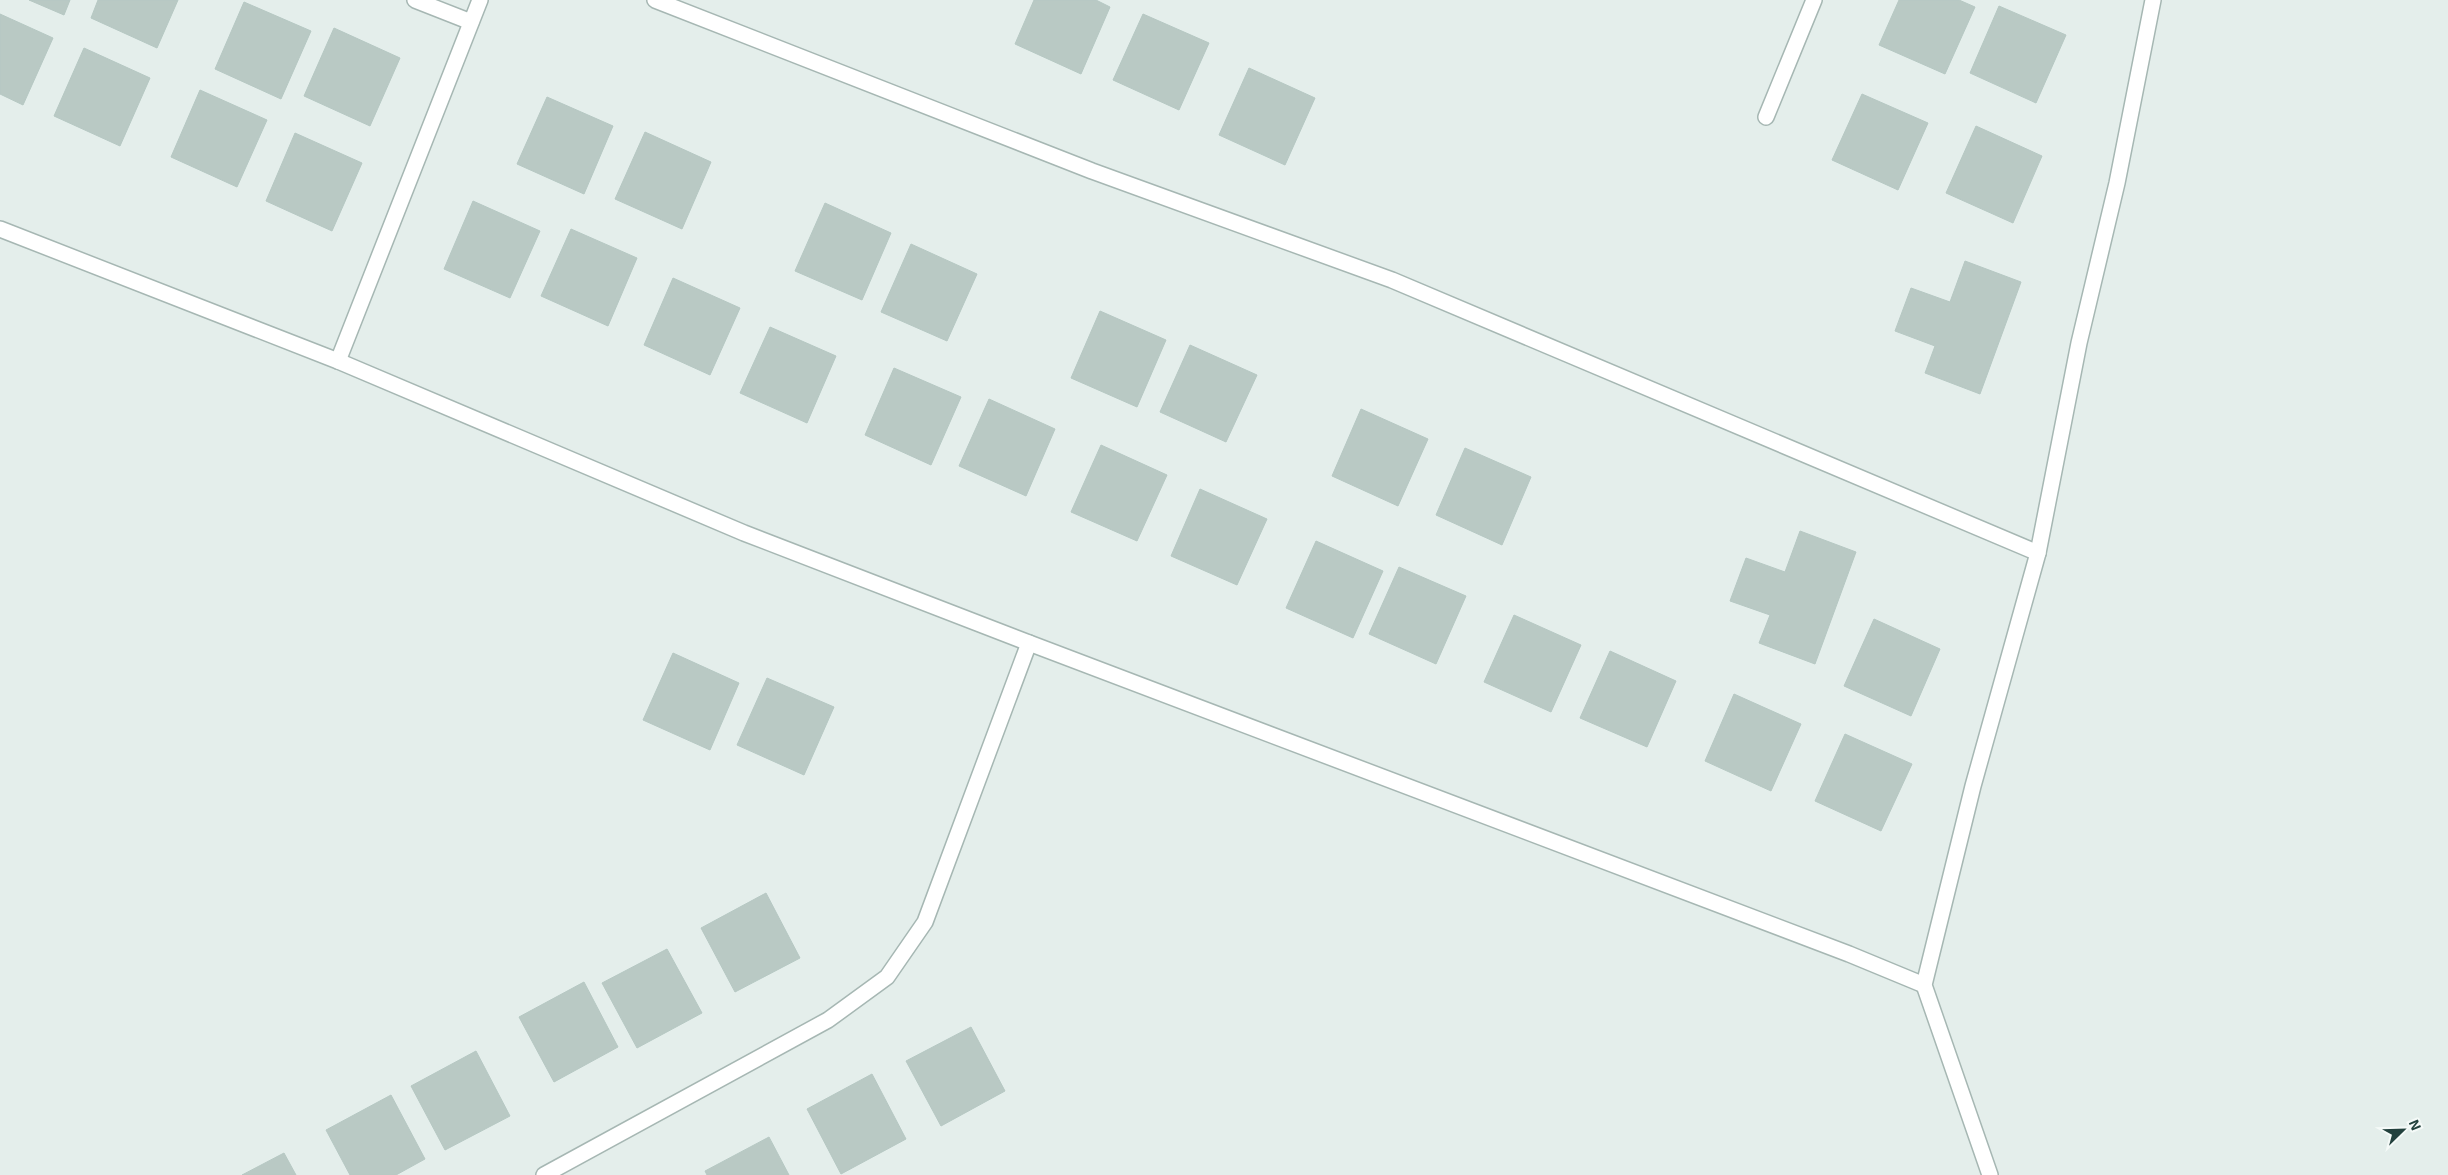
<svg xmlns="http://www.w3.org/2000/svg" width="2448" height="1175" viewBox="0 0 2448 1175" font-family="'Exo 2',sans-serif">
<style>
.building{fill:#b9c9c4;stroke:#b6c8c3}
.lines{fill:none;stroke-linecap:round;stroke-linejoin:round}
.minor-casing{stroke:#a6b7b3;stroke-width:18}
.minor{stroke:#fff;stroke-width:15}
</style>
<rect width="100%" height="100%" fill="#e4eeeb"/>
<g class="building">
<polygon points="29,0 70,0 64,15"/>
<polygon points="98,0 178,0 157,48 91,18"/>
<polygon points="1034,0 1096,0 1110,7 1081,74 1015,44"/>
<polygon points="1899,0 1959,0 1975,7 1945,74 1879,45"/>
<polygon points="244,2 311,31 281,99 215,69"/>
<polygon points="1999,6 2066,35 2036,103 1970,73"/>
<polygon points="0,14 53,38 23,105 0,94"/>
<polygon points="1143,14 1209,43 1179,110 1113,80"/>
<polygon points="334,28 400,58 370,126 304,96"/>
<polygon points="84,48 150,78 120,146 54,116"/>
<polygon points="1249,68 1315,98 1285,165 1219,135"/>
<polygon points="200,90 267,120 237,187 171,157"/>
<polygon points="1862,94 1928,123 1898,190 1832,160"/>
<polygon points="547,97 613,126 584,194 517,164"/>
<polygon points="1976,126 2042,156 2013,223 1946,193"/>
<polygon points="645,132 711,162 682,229 615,199"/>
<polygon points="295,133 362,163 332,231 266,201"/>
<polygon points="473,201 540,231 510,298 444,269"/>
<polygon points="825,203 891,233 862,300 795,271"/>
<polygon points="571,229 637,258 608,326 541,296"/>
<polygon points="911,244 977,274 947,341 881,312"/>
<polygon points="1965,261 2021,282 1980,394 1925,373 1935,346 1895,331 1911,288 1950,302"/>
<polygon points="673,278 740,308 710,375 644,345"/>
<polygon points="1100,311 1166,340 1137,407 1071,378"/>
<polygon points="770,327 836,356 807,423 740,393"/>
<polygon points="1190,345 1257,375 1226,442 1160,412"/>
<polygon points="894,368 961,397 931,465 865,435"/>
<polygon points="989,399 1055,429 1026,496 959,466"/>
<polygon points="1361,409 1428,439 1398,506 1332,476"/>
<polygon points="1101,445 1167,475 1137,541 1071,512"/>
<polygon points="1465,448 1531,477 1502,545 1436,515"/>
<polygon points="1200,489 1267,519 1237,585 1171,556"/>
<polygon points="1800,531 1856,552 1815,664 1759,643 1770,615 1730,601 1746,558 1785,572"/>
<polygon points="1316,541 1383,571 1353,638 1286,608"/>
<polygon points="1399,567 1466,596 1436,664 1369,634"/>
<polygon points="1514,615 1581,645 1551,712 1484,682"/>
<polygon points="1874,619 1940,649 1911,716 1844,686"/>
<polygon points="1610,651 1676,681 1647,747 1580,718"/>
<polygon points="673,653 739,683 710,750 643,720"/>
<polygon points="767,678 834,707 804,775 737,745"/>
<polygon points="1734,694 1801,724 1771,791 1705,761"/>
<polygon points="1845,734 1912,764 1881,831 1815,801"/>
<polygon points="766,893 800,958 735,992 701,928"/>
<polygon points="667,949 702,1013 637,1048 602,983"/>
<polygon points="584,982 618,1047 554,1082 519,1017"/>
<polygon points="971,1027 1005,1091 941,1126 906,1061"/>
<polygon points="476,1051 510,1116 445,1150 411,1086"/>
<polygon points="872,1074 906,1139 841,1174 807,1109"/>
<polygon points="391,1095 425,1159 396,1175 350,1175 326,1130"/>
<polygon points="769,1137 789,1175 707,1175 705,1171"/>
<polygon points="284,1153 296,1175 242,1175"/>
</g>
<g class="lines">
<g class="minor-casing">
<g id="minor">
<polyline points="415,0 471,22"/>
<polyline points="655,0 1092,171 1392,280 2038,553"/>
<polyline points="1766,117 1814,0"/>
<polyline points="0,229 338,361 744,533 1029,643 1849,954 1924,985"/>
<polyline points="338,361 480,0"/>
<polyline points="544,1175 828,1020 887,977 925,922 1029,643"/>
<polyline points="1990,1175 1924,985 1973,786 2038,553 2079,343 2117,183 2153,0"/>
</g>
</g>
<use href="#minor" class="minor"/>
</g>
<g transform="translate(2403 1130) rotate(67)" stroke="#f5faf8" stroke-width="4" paint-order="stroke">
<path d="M0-4L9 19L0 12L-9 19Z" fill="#22413d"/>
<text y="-8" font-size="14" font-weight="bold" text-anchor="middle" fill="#22413d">N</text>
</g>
</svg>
